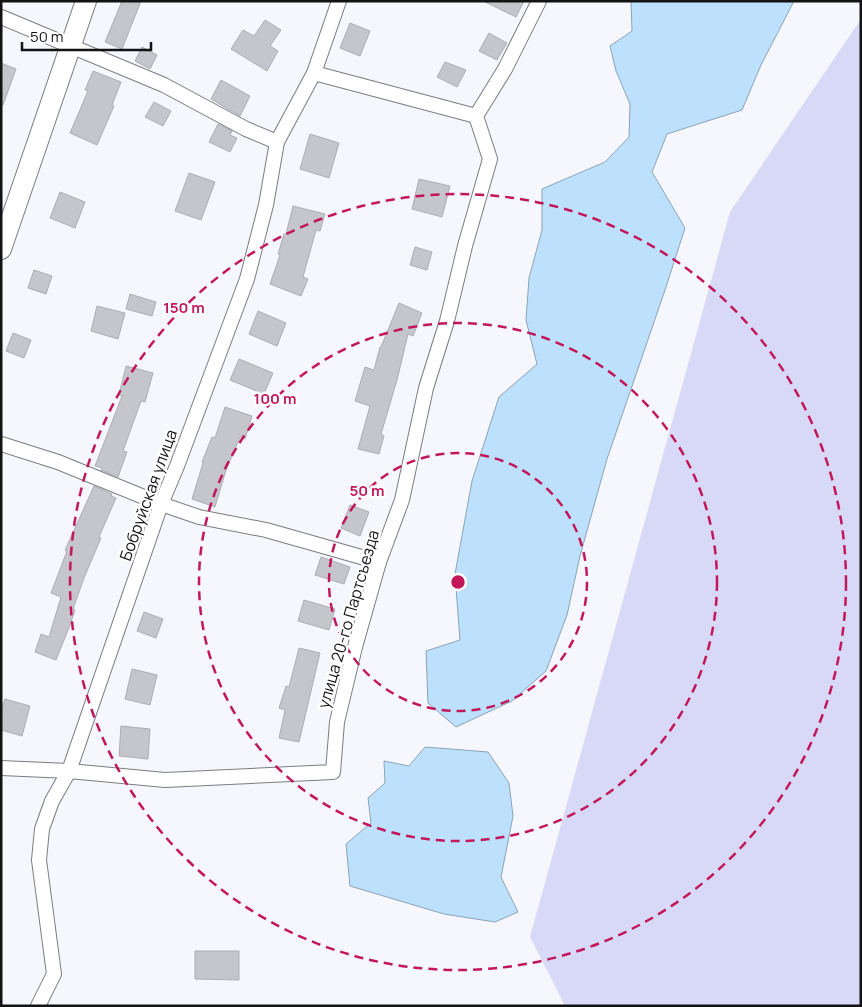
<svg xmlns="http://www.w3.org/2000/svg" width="862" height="1007" viewBox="0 0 862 1007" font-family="Manrope,sans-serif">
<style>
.green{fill:#d8d9f7}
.water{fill:#bde1fc;stroke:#8aa3b7}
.building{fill:#c5c5cc;stroke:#adadb4}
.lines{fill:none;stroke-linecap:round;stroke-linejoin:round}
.street-casing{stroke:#7b7c81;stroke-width:16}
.secondary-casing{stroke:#7b7c81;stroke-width:22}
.street{stroke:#fff;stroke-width:14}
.secondary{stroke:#fff;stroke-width:20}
.ring{fill:none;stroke:#c2185b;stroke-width:2.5;stroke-dasharray:9 6}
.labels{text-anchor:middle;stroke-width:5;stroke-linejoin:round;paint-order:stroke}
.street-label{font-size:16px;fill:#131316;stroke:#fff}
.centre{fill:#c2185b;stroke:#fff;stroke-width:2.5}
.ring-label{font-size:15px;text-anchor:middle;font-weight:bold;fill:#c2185b;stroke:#fff;stroke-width:5;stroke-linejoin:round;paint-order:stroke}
</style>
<rect width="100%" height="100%" fill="#f6f6fd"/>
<polygon class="green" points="861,19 861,1006 565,1006 530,937 730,212"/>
<g class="water">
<polygon points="631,1 794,1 761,65 742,110 667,134 652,172 685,228 665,290 607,459 580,556 567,615 546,671 512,701 456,727 428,703 426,651 460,640 455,574 472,481 499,397 537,364 526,320 529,278 542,230 542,189 605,162 629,137 630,104 616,71 610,46 632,31"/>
<polygon points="425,747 488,752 509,783 513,816 501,877 518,912 495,922 444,914 350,886 346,844 371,823 368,798 385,783 384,761 409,766"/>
</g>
<g class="building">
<polygon points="122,1 141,1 122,49 105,42"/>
<polygon points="483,1 524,1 516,17"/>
<polygon points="265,20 281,30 270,46 278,51 267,71 231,49 243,30 254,36"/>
<polygon points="350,23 370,31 360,56 340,48"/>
<polygon points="489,33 507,43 497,60 479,51"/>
<polygon points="142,47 157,55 150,69 135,61"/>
<polygon points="445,62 466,70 457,87 437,77"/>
<polygon points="1,63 16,69 3,105 1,105"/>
<polygon points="93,71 121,82 112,105 114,106 97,145 70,133 88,91 85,90"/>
<polygon points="221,80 250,96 240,116 211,99"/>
<polygon points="154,102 171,111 163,126 145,117"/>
<polygon points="218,124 232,131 230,135 237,138 230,152 209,142"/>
<polygon points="310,134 339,143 329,178 300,169"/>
<polygon points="189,173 215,182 201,220 175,211"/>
<polygon points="419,179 450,186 442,217 412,209"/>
<polygon points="60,192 85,202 75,228 50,218"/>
<polygon points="293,206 325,214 320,231 316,230 303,277 308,279 301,296 270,284 280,255 278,254 284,234 286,234"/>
<polygon points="415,247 432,252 427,270 410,265"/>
<polygon points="34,270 52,276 46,294 28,288"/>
<polygon points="130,294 156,302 152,316 126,309"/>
<polygon points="399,303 422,313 413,336 408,334 397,380 381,434 384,436 379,454 358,449 370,406 355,401 365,367 374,370 380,347 381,347"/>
<polygon points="97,306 125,313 118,339 91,331"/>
<polygon points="258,311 286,323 277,346 249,334"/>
<polygon points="13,333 31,340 24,358 6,351"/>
<polygon points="239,359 273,373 264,394 230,380"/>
<polygon points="126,366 153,373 145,402 141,401 123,451 127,452 118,477 101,470 102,468 95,466 122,396 119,395"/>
<polygon points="225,407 252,416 245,439 240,437 226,470 215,507 192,499 203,463 202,462 212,437 215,438"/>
<polygon points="94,486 112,494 111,496 116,498 99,537 101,538 84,578 73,609 75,610 70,625 56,660 35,652 41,634 49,637 61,597 51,593 67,551 65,550"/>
<polygon points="350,505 369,512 360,536 341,528"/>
<polygon points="321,557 350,567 344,584 315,575"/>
<polygon points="304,600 335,609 329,630 298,621"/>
<polygon points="144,612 163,619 156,638 137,631"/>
<polygon points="299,648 320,653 299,742 279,738 285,710 279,708 286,686 289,687"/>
<polygon points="132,669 157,675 150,705 125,699"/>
<polygon points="5,699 30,706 22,736 1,730 1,711"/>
<polygon points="121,726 150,729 148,759 119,756"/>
<polygon points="195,951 239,951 239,980 195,979"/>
</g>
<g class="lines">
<g class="street-casing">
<g id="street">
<polyline points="1,17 164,85 246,129 277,142"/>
<polyline points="314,73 476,116"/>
<polyline points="1,444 58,462 161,504 199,517 266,530 379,562"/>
<polyline points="1,768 69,771 165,780 333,772 337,722 355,647 379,562 402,500 426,388 447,321 465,246 490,159 476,116 505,69 539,1"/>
<polyline points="38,1006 54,974 39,860 42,829 52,801 69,771 161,504 177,466 247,279 266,205 277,142 314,73 339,1"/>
</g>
</g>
<g class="secondary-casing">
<polyline id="secondary" points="1,249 86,1"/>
</g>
<use href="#street" class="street"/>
<use href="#secondary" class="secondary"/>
</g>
<g class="ring">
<circle cx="458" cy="582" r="129"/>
<circle cx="458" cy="582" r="259"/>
<circle cx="458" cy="582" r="388"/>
</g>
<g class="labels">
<g class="street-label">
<text transform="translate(148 495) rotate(-70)" y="6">Бобруйская улица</text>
<text transform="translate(348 619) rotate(-74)" y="6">улица 20-го Партсъезда</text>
</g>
</g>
<circle cx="458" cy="582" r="8" class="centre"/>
<g class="ring-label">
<text x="184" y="313">150 m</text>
<text x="275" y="404">100 m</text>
<text x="367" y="496">50 m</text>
</g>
<rect width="862" height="1007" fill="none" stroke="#131316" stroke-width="5"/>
<path d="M22 42v8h129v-8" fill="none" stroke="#131316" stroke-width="2.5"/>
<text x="30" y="42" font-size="15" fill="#131316" stroke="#ffffff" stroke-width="4" paint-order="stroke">50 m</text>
</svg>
